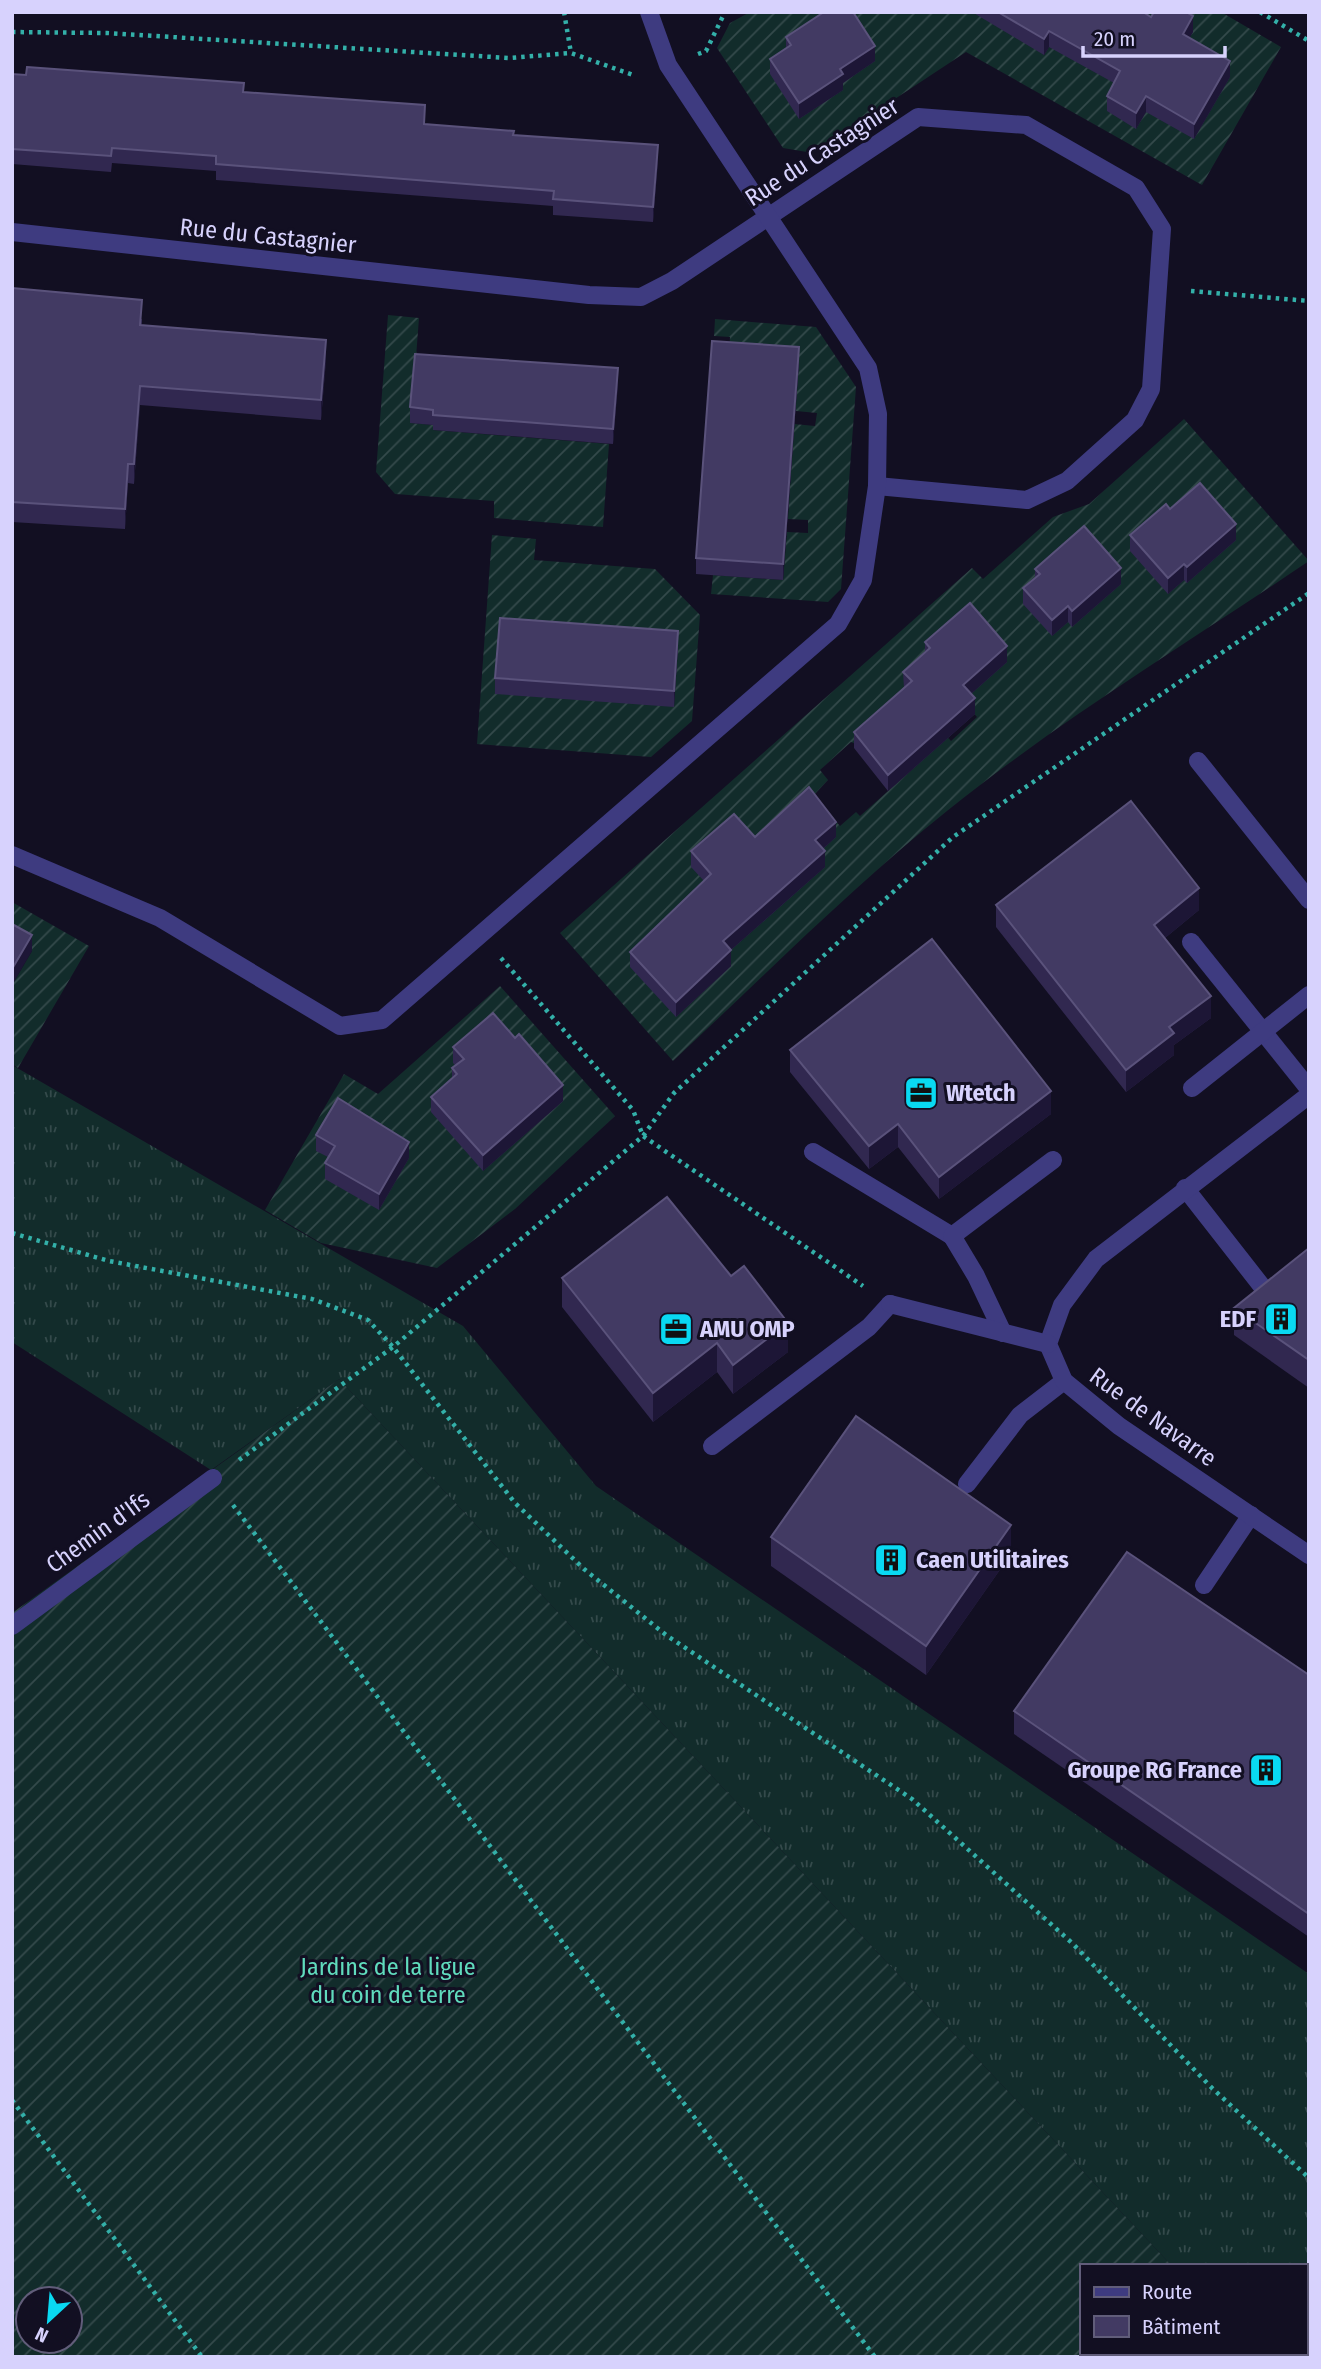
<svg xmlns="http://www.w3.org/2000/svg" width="1321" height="2369" viewBox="0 0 1321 2369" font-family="'Fira Sans Condensed',sans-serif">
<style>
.grass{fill:url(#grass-tufts)}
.garden{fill:url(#garden-furrows);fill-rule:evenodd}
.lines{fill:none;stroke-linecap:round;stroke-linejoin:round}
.path{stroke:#33b0a9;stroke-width:4.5;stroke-dasharray:3.5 5;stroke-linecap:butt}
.lane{stroke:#3e3b80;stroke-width:18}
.street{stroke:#3e3b80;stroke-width:18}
.wall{fill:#312850}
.shaded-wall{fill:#1d1636}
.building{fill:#423a63;stroke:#5a527b;stroke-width:2}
.labels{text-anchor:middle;stroke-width:6;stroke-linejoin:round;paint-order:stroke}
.street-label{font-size:24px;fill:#d7d2fd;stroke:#120f22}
.poi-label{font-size:24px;font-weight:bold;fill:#d7d2fd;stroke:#120f22;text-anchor:start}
.park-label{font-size:24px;fill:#60dbbd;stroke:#120f22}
</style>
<defs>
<pattern id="grass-tufts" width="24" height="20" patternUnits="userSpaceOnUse" patternTransform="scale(1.75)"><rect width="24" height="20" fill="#122c2b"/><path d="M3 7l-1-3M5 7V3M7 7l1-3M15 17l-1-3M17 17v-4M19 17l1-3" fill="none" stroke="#344a4b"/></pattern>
<pattern id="garden-furrows" width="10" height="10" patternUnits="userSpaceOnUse" patternTransform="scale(1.75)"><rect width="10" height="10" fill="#122c2b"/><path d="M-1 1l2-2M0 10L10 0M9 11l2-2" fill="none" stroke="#344a4b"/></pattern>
</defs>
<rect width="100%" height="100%" fill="#120f22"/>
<polygon class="grass" points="12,1065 463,1326 596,1486 1309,1974 1309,2357 1257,2357 1254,2353 1305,2353 1305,2266 1172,2266 339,1379 211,1470 12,1342"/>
<g class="garden">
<polygon points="750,12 994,12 1044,55 1049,47 1103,12 1221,12 1281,47 1202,185 966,52 813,153 783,148 717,48 730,23"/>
<polygon points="388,315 419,318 411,423 433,425 433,430 609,444 603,527 494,518 494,501 395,494 376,472"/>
<polygon points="715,319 816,327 856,387 841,589 828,602 711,594 713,575 783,580 787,532 808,533 808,520 788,519 794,424 815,426 817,413 796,411 729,358 730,337 714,336"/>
<path d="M 1184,419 L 1309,561 C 1188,643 1061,719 947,811 C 851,888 763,977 673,1061 L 560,933 L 972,568 L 983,579 L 1053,517 L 1089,504 ZM 930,664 L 977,717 L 951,741 L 904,688 ZM 851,742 L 914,768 L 860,816 L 856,812 L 840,826 L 813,796 L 828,780 L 820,770 Z"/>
<polygon points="492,535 536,539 534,560 655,569 700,615 692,721 651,757 477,744"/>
<polygon points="12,902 89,946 18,1068 12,1064 12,985 32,951 12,940"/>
<polygon points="500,986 615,1116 515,1209 437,1268 321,1243 265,1210 344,1074 378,1094"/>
<path d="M 339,1379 L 1172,2266 L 1081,2266 L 1081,2353 L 1254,2353 L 1257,2357 L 12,2357 L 12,1613 ZM 28,2299 L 70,2299 L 70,2341 L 28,2341 Z"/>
</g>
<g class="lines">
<g class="path">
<polyline points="564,12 571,53"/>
<polyline points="1260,12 1309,41"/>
<polyline points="12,32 107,33 509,58 571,53 636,76"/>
<polyline points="698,54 706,51 725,12"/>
<polyline points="1191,291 1309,301"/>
<polyline points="501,958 633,1110 643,1136 863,1286"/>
<polyline points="12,1233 109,1261 312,1299 368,1320 393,1347 515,1503 584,1569 666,1635 912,1799 1072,1943 1212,2088 1309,2178"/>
<polyline points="239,1460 393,1347 643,1136 674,1093 953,837 1309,593"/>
<polyline points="233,1505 875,2357"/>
<polyline points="12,2100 202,2357"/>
</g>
<g class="lane">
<polyline points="1198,761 1309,900"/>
<polyline points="1191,942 1309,1089"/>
<polyline points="1192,1088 1309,995"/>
<polyline points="813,1152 952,1236"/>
<polyline points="1185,1188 1264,1289"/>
<polyline points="1003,1333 976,1276 952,1236 1053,1160"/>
<polyline points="712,1446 869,1327 890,1304"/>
<polyline points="967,1484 1020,1415 1064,1381"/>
<polyline points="1204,1585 1251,1515"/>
</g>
<g class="street">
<polyline points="12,232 589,295 641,297 672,281 918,117 1026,125 1136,188 1162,229 1151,389 1135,420 1067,481 1027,500 877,486"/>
<polyline points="12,855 160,918 340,1026 382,1020 838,624 863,580 877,486 878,414 868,368 668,65 649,12"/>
<polyline points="1309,1095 1096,1259 1062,1305 1048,1344 1064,1381 1119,1426 1309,1555"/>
<polyline points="890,1304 1048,1344"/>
<polyline points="12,1626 213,1478"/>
</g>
</g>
<g class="wall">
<polygon points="972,12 1143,12 1151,17 1193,32 1189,38 1230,77 1194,139 1146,112 1136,129 1107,111 1107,96 1114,83 1049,47 1044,55"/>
<polygon points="786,37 875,61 843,83 843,90 799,119 770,74 770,59 786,48"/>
<polygon points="12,74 244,92 425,124 514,135 658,161 653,222 553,215 553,206 216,180 216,171 112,163 111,172 12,164"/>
<polygon points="12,288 142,319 142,325 326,360 321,420 140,405 134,484 128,483 125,529 12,522"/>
<polygon points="799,363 783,580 696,574 696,558"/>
<polygon points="618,384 613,444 433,430 433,425 410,423 410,407"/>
<polygon points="1170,509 1236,540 1187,583 1184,580 1168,594 1130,551 1130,535"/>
<polygon points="1035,569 1121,584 1072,627 1068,622 1052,636 1023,604 1023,588 1035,578"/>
<polygon points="925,642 1007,662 971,694 975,714 888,791 854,748 854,732 904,688 903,672 925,652"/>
<polygon points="678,647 674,707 495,694 495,678"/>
<polygon points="755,837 836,837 823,849 825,867 731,950 731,966 676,1017 630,967 630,952 704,881 691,867 691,851"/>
<polygon points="996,905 1199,910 1165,938 1211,1018 1174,1045 1174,1055 1126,1092 996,927"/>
<polygon points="453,1047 563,1101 483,1171 431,1112 431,1097 452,1078 452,1068 456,1066 453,1063"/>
<polygon points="790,1050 1051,1114 939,1199 898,1147 869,1169 790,1072"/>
<polygon points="316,1135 409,1158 379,1210 325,1179 325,1163 328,1157 316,1151"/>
<polygon points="1309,1248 1309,1388 1234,1335 1234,1308"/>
<polygon points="562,1278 788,1352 733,1394 717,1372 653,1422 562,1307"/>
<polygon points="771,1537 1011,1554 926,1675 771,1566"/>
<polygon points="1309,1675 1309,1937 1014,1734 1014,1711"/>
</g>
<g class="shaded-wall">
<polygon points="1193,16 1193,32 1183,50 1183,34"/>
<polygon points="1049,31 1049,47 1044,55 1044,39"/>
<polygon points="875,46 875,61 843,83 843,90 799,119 799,103 840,69"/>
<polygon points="1230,61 1230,77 1194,139 1194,124"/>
<polygon points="1146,96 1146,112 1136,129 1136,113"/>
<polygon points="658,145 658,161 653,222 653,207"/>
<polygon points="326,340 326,360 321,420 321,400"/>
<polygon points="799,347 799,363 783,580 783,564"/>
<polygon points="618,368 618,384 613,444 613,429"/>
<polygon points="140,386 140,405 134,484 134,464"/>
<polygon points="128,464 128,483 125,529 125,509"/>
<polygon points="1236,524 1236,540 1187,583 1187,567"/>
<polygon points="1184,564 1184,580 1168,594 1168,578"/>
<polygon points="1121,568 1121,584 1072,627 1072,611"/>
<polygon points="1068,606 1068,622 1052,636 1052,620"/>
<polygon points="678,631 678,647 674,707 674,691"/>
<polygon points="1007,646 1007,662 963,701 963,685"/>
<polygon points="975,698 975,714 888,791 888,775"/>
<polygon points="836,822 836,837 815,856 815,840"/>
<polygon points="825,851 825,867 723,957 723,941"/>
<polygon points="1199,888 1199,910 1154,947 1154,925"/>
<polygon points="32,935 32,951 12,985 12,969"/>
<polygon points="731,950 731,966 676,1017 676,1002"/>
<polygon points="1211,996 1211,1018 1174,1045 1174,1055 1126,1092 1126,1070 1169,1027"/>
<polygon points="563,1085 563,1101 483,1171 483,1155"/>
<polygon points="1051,1091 1051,1114 939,1199 939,1177"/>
<polygon points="898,1124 898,1147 869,1169 869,1146"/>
<polygon points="409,1142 409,1158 379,1210 379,1194"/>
<polygon points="788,1323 788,1352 733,1394 733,1365"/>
<polygon points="717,1343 717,1372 653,1422 653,1393"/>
<polygon points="1011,1525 1011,1554 926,1675 926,1646"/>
</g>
<g class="building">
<polygon points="824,12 853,12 875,46 840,69 843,74 799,103 770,59 791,45 786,37"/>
<polygon points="998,12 1143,12 1151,17 1154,12 1186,12 1193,16 1183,34 1230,61 1194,124 1146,96 1136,113 1107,96 1120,71 1049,31 1044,39"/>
<polygon points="27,67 244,83 243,92 425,105 424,124 514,131 513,135 658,145 653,207 553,199 554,191 216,164 216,156 112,148 111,156 12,149 12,74 26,75"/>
<polygon points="12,288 142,300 140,325 326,340 321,400 140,386 134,464 128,464 125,509 12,502"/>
<polygon points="712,341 799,347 783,564 696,558"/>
<polygon points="415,354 618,368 613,429 433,415 433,410 410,407"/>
<polygon points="1200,483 1236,524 1187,567 1184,564 1168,578 1130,535 1166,504 1170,509"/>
<polygon points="1084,526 1121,568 1072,611 1068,606 1052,620 1023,588 1040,574 1035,569"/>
<polygon points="970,603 1007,646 963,685 975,698 888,775 854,732 912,681 903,672 930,648 925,642"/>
<polygon points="500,618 678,631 674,691 495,678"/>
<polygon points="809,787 836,822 815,840 825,851 723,941 731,950 676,1002 630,952 711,874 691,851 734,814 755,837"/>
<polygon points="1131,801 1199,888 1154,925 1211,996 1169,1027 1174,1033 1126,1070 996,905"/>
<polygon points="12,924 32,935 12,969"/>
<polygon points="932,939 1051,1091 939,1177 898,1124 869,1146 790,1050"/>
<polygon points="493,1013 515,1038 519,1034 563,1085 483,1155 431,1097 457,1074 452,1068 464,1059 453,1047"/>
<polygon points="338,1098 409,1142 379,1194 325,1163 335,1146 316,1135"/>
<polygon points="667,1197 731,1276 744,1266 788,1323 733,1365 717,1343 653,1393 562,1278"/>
<polygon points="1309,1248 1309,1360 1234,1308"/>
<polygon points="856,1416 1011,1525 926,1646 771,1537"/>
<polygon points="1127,1552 1309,1675 1309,1914 1014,1711"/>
</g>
<defs>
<g id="office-square" transform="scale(1.75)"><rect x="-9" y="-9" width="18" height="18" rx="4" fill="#09d9f2" stroke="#120f22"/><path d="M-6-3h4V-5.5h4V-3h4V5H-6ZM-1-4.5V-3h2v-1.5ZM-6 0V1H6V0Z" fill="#111"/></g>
<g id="building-square" transform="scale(1.75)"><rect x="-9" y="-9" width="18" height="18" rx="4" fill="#09d9f2" stroke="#120f22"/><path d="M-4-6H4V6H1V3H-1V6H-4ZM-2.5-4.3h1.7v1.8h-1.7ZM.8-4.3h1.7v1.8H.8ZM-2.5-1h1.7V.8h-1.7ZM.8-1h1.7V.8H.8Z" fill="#111"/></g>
</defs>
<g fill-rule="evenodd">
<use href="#office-square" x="921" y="1093"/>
<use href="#building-square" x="1281" y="1319"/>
<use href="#office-square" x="676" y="1329"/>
<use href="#building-square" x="891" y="1560"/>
<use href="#building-square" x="1266" y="1770"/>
</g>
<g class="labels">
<g class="street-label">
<text transform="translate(822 152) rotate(-33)" y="8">Rue du Castagnier</text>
<text transform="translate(268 236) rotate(6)" y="8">Rue du Castagnier</text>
<text transform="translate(1153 1417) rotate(36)" y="8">Rue de Navarre</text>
<text transform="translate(98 1532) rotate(-36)" y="8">Chemin d'Ifs</text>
</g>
<g class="poi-label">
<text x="946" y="1101">Wtetch</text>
<text x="1256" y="1327" text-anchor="end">EDF</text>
<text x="700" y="1337">AMU OMP</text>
<text x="916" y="1568">Caen Utilitaires</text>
<text x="1242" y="1778" text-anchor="end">Groupe RG France</text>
</g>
<g class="park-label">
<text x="388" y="1975">Jardins de la ligue<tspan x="388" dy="28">du coin de terre</tspan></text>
</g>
</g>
<rect width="1321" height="2369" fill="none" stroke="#d7d2fd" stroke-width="28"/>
<rect x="1080" y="2264" width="228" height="91" fill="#120f22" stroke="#615d7a" stroke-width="2"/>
<rect x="1094" y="2287" width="35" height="10" fill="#3e3b80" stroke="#615d7a" stroke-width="2"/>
<text x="1142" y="2299" font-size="21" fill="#d7d2fd">Route</text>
<rect x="1094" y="2316" width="35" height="21" fill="#423a63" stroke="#615d7a" stroke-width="2"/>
<text x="1142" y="2334" font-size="21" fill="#d7d2fd">Bâtiment</text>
<g transform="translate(49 2320) rotate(206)"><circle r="33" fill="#120f22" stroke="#615d7a" stroke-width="2"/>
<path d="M0-5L12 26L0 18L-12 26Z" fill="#09d9f2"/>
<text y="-10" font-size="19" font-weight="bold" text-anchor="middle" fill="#d7d2fd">N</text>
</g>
<path d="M1083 46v10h142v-10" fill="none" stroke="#d7d2fd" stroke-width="3.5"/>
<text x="1094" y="46" font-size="21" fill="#d7d2fd" stroke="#120f22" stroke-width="5" paint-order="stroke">20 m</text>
</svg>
